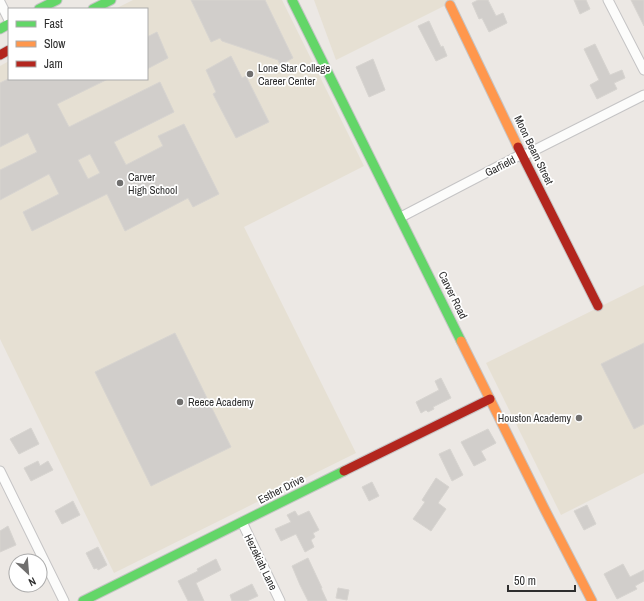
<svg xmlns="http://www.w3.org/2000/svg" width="644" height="601" viewBox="0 0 644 601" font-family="'Archivo Narrow',sans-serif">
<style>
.education{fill:#e6e0d3}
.building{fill:#d1cecb;stroke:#d7d4d0;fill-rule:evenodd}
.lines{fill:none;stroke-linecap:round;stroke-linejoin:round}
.street-casing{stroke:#c5c4c5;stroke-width:11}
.fast-casing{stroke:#c5c4c5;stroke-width:11}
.slow-casing{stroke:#c5c4c5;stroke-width:11}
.jam-casing{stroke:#c5c4c5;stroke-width:11}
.street{stroke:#fcfcfb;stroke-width:9}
.fast{stroke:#63d668;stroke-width:9}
.slow{stroke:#ff974d;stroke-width:9}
.jam{stroke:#b3261e;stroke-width:9}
.poi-dot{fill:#706f6e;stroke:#fff;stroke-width:1.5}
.labels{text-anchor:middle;stroke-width:3.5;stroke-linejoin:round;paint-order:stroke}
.poi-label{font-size:11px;fill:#2e2e2e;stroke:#fff;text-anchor:start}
.street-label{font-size:11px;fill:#2e2e2e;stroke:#fff}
</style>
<rect width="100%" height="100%" fill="#ece8e4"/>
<g class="education">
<polygon points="133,0 282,0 364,166 244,227 356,453 114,573 0,339 0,66 9,61 9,79 147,79 147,9 115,9"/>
<polygon points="314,0 456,0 336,60"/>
<polygon points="644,285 644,473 561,515 486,363"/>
</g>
<g class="building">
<polygon points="191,0 265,0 293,58 280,65 278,60 222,41 220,38 211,42"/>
<polygon points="478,0 488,0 496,16 503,13 507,23 489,32 482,18 479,19 472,3"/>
<polygon points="574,0 586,0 590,9 580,14"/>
<polygon points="631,0 644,0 644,26"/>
<polygon points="429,21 441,47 443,46 447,56 436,61 418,26"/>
<polygon points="157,32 168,58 147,69 147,37"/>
<polygon points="595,44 610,75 622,70 625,78 614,83 617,89 597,99 590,85 599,80 584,49"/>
<polygon points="231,56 242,78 246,76 269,122 236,138 213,94 216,92 206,70"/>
<polygon points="373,59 385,90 369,97 356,67"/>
<path d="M 8,79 L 108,79 L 57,104 L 69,127 L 160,82 L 174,112 L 114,142 L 126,165 L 163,146 L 158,136 L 184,124 L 219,194 L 193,207 L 188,198 L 125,231 L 107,194 L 32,231 L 23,212 L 59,194 L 49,174 L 0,200 L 0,170 L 37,152 L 28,133 L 0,147 L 0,83 ZM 90,154 L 100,173 L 88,179 L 78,160 Z"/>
<polygon points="175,333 231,447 151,486 95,372"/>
<polygon points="644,343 644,424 634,429 601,364"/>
<polygon points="441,378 451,398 433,407 434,409 428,412 426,410 421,413 416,402 439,390 435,381"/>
<polygon points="31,428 39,444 19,454 10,439"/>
<polygon points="488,429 496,443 481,451 486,460 474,466 461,442"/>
<polygon points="450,449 463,475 452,481 439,454"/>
<polygon points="38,461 40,466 48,461 53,470 31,481 24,468"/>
<polygon points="436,478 449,487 438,503 446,509 431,531 413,519 425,502 422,500"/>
<polygon points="372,482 379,496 369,501 362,487"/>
<polygon points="73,501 80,515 62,524 55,511"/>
<polygon points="587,505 596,524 584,530 574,511"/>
<polygon points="295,511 298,516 309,511 319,530 313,533 315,537 311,540 314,547 305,552 296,534 281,541 275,529 291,522 287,515"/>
<polygon points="8,526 16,545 0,552 0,531"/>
<polygon points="98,547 107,565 98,570 97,568 94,569 86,553"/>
<polygon points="308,558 322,588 321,588 327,601 308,601 300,585 292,566"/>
<polygon points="216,559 221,570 196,583 204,601 188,601 178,581 198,571 197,569"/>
<polygon points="623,564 630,577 644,570 644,581 635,586 637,589 617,599 604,574"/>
<polygon points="252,584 258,596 247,601 232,601 230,595"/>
<polygon points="338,588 349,590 347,600 336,598"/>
</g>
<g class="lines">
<g class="street-casing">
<g id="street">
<polyline points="608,0 644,70"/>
<polyline points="0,2 9,20"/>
<polyline points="401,217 522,154 527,154 644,95"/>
<polyline points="0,471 64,601"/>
<polyline points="242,522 280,601"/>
</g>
</g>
<g class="fast-casing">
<g id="fast">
<polyline points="292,0 461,341"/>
<polyline points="39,9 57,0"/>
<polyline points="93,9 111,0"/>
<polyline points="0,29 9,24"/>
<polyline points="83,601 344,471"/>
</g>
</g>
<g class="slow-casing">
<g id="slow">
<polyline points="450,5 518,147"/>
<polyline points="461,341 544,508 592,601"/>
</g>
</g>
<g class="jam-casing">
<g id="jam">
<polyline points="0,55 9,50"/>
<polyline points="518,147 598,306"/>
<polyline points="344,471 490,399"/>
</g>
</g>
<use href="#street" class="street"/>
<use href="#fast" class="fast"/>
<use href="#slow" class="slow"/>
<use href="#jam" class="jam"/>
</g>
<g class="poi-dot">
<circle cx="250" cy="74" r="4"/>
<circle cx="120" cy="183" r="4"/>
<circle cx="180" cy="402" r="4"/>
<circle cx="579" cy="418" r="4"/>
</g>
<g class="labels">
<g class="poi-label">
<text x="258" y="72">Lone Star College<tspan x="258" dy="13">Career Center</tspan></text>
<text x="128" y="181">Carver<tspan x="128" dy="13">High School</tspan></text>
<text x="188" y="406">Reece Academy</text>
<text x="571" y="422" text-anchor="end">Houston Academy</text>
</g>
<g class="street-label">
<text transform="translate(534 150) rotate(64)" y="4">Moon Beam Street</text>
<text transform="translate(500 166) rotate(-27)" y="4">Garfield</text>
<text transform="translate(453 295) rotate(64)" y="4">Carver Road</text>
<text transform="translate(281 489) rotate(-27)" y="4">Esther Drive</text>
<text transform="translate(261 562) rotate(64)" y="4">Hezekiah Lane</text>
</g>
</g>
<rect x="8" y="8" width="140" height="72" fill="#ffffff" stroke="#ababab"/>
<rect x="16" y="21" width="20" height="6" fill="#63d668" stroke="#ababab"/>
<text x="44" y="28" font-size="12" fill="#2e2e2e">Fast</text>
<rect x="16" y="41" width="20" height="6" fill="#ff974d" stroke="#ababab"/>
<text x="44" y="48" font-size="12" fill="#2e2e2e">Slow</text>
<rect x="16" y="61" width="20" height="6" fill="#b3261e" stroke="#ababab"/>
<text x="44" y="68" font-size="12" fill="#2e2e2e">Jam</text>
<g transform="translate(28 573) rotate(154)"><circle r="19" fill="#ffffff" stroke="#ababab"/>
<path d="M0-3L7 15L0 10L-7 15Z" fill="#706f6e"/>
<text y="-6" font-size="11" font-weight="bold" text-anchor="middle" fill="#2e2e2e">N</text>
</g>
<path d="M508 585v6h67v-6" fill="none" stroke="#2e2e2e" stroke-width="2"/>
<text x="514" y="585" font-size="12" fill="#2e2e2e" stroke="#ffffff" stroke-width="3" paint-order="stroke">50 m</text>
</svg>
